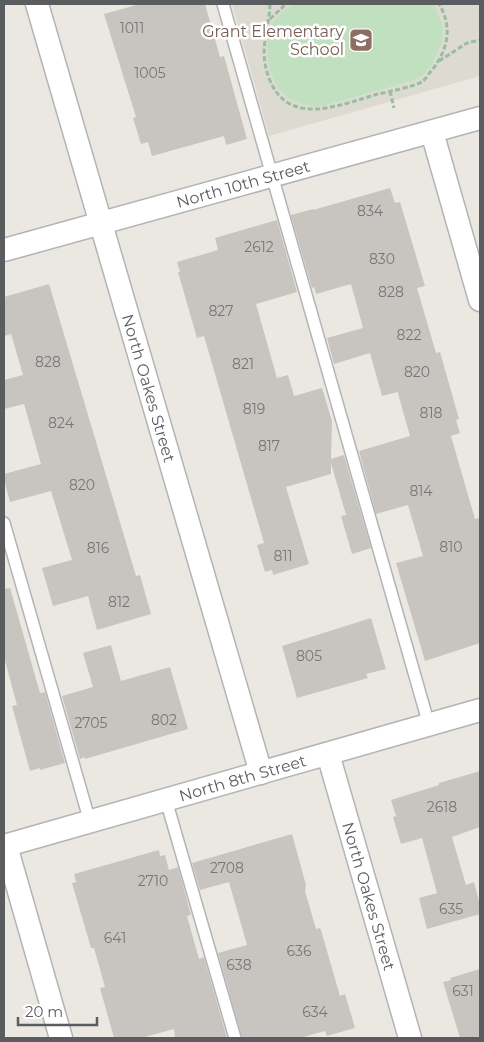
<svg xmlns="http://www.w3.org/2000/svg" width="484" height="1042" viewBox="0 0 484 1042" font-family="Montserrat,sans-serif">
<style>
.education{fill:#dddad2}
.green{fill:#c0e0c0}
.building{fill:#c8c5c0}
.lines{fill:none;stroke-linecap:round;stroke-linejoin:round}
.service-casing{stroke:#b2b4b7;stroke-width:14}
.minor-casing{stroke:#b2b4b7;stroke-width:25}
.path{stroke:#98bea2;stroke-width:3;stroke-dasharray:5 2.5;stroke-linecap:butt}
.service{stroke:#fff;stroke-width:11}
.minor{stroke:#fff;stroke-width:22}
.labels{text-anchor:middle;stroke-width:5;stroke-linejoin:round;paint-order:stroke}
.number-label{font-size:14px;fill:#767778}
.education-label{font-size:16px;fill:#785e54;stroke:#fff;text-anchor:end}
.street-label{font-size:16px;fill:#5a5d60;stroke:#fff}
</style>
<rect width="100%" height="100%" fill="#ebe8e1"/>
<polygon class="education" points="232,4 480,4 480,76 269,136"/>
<path class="green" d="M 294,4 L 434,4 L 443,27 L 443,40 L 431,66 L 422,76 L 414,80 L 322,106 C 308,107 294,103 283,93 C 267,78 262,40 274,21 C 279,14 287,8 294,4 Z"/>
<g class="building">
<polygon points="140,4 205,4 220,57 224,56 247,139 226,145 224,136 152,156 148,142 141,144 133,118 136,117 104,14"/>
<polygon points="390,188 395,203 400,202 425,286 417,288 436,353 440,352 459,419 456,420 460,433 451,436 475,519 480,518 480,643 425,661 396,563 423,556 408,505 376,514 359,451 410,436 399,397 398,392 382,396 370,353 334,364 327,338 363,328 351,284 316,294 314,287 312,288 291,216 291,215 313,209 313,210"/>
<polygon points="277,220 297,292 256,304 277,378 288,375 294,396 322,388 332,421 331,459 344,455 371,548 352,554 341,516 346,515 331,463 331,474 286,487 309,564 273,575 272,570 265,572 257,545 264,543 204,336 197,338 178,272 180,272 177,262 218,250 215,238"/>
<polygon points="49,284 136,576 140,575 151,614 97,630 88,596 53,606 42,568 72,560 51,491 10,502 4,479 4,474 41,464 24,404 4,409 4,380 23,375 11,334 4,336 4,297"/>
<polygon points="10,588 40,693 45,692 65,763 40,770 40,768 30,771 12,706 17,705 4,657 4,589"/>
<polygon points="371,618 386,669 366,674 368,678 297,698 282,646"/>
<polygon points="111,645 121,681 170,667 188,729 85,759 85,757 80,759 62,696 93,687 83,653"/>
<polygon points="480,771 480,827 452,837 466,885 474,882 480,905 480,914 427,929 419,898 437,893 422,838 401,844 393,817 396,816 391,800 439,785 439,783"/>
<polygon points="292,834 306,885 305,891 316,929 320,928 321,930 340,996 345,994 355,1028 327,1036 325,1031 300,1038 242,1038 218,953 247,945 229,882 200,890 192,863"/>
<polygon points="159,850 160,856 165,855 169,870 178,867 191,915 187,916 199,959 204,957 227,1038 175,1038 174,1029 141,1038 114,1038 100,988 105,987 94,948 91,948 72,883 76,882 74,874"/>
<polygon points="480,969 480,1038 460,1038 443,982 451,980 450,978"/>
</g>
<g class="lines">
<g class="service-casing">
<g id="service">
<polyline points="223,4 429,725"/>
<polyline points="4,523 90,822"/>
<polyline points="166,800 235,1038"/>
</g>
</g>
<g class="minor-casing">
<g id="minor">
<path id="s1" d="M 37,4 L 261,773"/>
<polyline points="432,132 480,300"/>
<path id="s2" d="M 4,250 L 480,118"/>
<path id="s3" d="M 328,754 L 410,1038"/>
<path id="s4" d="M 4,846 L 480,710"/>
<polyline points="6,846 61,1038"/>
</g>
</g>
<g class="path">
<path d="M 270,4 C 269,32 258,49 269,78 C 288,129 342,104 378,94 C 388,92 415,86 422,82 C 426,79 429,73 432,70 C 448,50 453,27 439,4"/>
<polyline points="270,19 286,4"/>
<polyline points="439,61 467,43 480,40"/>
<polyline points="390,91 394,108"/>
</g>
<use href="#service" class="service"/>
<use href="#minor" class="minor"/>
</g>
<defs>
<g id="school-square" transform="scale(1.25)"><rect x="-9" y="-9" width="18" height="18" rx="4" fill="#8d6e63" stroke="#fff"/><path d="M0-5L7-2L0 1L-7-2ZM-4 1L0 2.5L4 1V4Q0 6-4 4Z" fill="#fff"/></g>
</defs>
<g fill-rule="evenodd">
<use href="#school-square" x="361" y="40"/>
</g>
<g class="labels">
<g class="number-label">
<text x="132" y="33">1011</text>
<text x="150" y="78">1005</text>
<text x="370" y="216">834</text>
<text x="259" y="252">2612</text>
<text x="382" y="264">830</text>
<text x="391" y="297">828</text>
<text x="221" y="316">827</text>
<text x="409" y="340">822</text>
<text x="48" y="367">828</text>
<text x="243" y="369">821</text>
<text x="417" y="377">820</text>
<text x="254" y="414">819</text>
<text x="431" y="418">818</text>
<text x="61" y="428">824</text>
<text x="269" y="451">817</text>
<text x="82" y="490">820</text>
<text x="421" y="496">814</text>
<text x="451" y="552">810</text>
<text x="98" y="553">816</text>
<text x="283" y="561">811</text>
<text x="119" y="607">812</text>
<text x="309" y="661">805</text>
<text x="164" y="725">802</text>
<text x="91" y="728">2705</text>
<text x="442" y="812">2618</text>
<text x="227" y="873">2708</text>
<text x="153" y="886">2710</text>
<text x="451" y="914">635</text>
<text x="115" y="943">641</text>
<text x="299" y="956">636</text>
<text x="239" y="970">638</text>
<text x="463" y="996">631</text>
<text x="315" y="1017">634</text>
</g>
<g class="education-label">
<text x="344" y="37">Grant Elementary<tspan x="344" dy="18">School</tspan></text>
</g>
<g class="street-label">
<text dy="6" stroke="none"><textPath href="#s2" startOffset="248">North 10th Street</textPath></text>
<text dy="6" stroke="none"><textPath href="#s1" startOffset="400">North Oakes Street</textPath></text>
<text dy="6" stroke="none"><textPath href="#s4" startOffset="248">North 8th Street</textPath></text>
<text dy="6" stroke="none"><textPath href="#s3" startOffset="148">North Oakes Street</textPath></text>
</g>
</g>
<rect width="484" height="1042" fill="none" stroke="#5a5d60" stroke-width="10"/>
<path d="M18 1017v8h79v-8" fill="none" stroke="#5a5d60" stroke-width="2.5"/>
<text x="25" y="1017" font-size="15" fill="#5a5d60" stroke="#ffffff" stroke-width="4" paint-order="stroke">20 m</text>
</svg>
